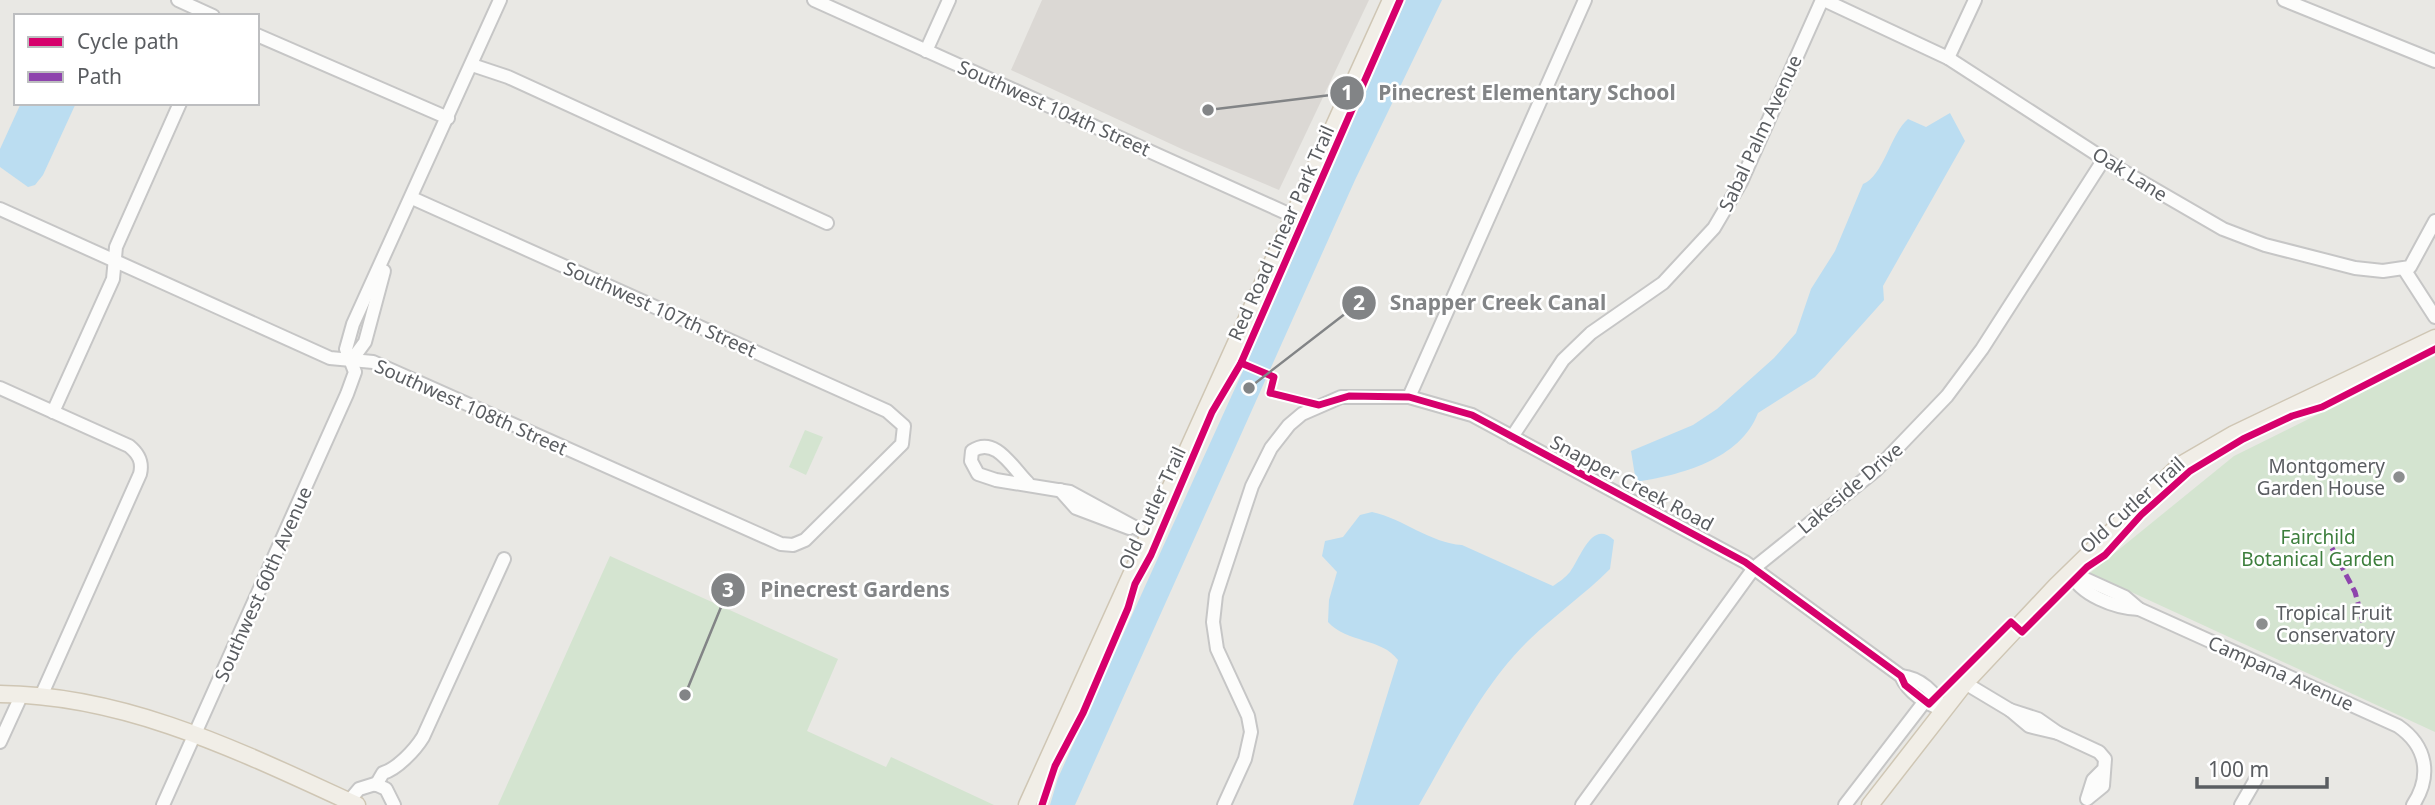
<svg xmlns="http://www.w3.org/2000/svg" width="2435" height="805" viewBox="0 0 2435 805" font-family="'Noto Sans',sans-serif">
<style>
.education{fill:#dbd8d4}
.green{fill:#d4e4d0}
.water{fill:#bbddf1}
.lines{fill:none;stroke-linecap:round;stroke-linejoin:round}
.minor-casing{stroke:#c6c6c6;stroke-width:16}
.major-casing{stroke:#cfc6b4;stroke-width:19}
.minor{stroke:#fcfcfb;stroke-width:12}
.major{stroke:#f1eee7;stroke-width:16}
.quiet{stroke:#8e44ad;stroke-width:5;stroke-dasharray:10 5;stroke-linecap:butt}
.cycleway-casing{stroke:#fff;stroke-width:11}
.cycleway{stroke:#d6006c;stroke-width:7}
.poi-dot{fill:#8c8e8f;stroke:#fff;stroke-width:2.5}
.labels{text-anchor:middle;stroke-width:5;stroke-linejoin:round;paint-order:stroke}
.street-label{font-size:19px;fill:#5a5d61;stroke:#fff}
.poi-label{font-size:19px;fill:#5a5d61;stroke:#fff;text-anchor:end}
.park-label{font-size:19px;fill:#3c7e3c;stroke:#fff}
.leader{fill:none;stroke:#828486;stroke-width:2.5}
.callout-dot{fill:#828486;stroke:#fff;stroke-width:2.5}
.mark-label{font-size:21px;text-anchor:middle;font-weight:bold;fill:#fff}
.callout-label{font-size:21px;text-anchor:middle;font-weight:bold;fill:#828486;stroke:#fff;stroke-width:5;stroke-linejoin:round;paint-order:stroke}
</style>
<rect width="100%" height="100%" fill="#e9e8e4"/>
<polygon class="education" points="1042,0 1369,0 1279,190 1184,150 1011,70"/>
<g class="green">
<polygon points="2435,356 2435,732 2090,573 2234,456"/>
<polygon points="805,430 823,437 806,475 789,467"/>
<polygon points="610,556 838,659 807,731 886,767 891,757 994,805 498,805"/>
</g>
<g class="water">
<polygon points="1406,0 1442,0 1355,180 1075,805 1050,805 1058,778 1266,320"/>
<polygon points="21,103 76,103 43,175 35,185 28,187 0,167 0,149"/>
<path d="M 1950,113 L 1965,141 L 1883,286 L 1884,300 L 1815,377 L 1758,413 C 1740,460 1680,475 1636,482 L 1631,451 L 1693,425 L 1717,409 L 1774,358 L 1796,333 L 1811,289 L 1835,251 L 1863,184 C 1883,177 1891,133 1908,119 L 1926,127 Z"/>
<path d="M 1372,512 C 1404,519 1430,543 1462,545 L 1553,586 C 1559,582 1566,577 1570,572 C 1581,557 1592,519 1614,540 L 1610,569 C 1585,594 1555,615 1529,640 C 1484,683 1450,751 1419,805 L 1353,805 L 1398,660 C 1382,638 1347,643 1328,622 L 1329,600 L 1337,572 L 1322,556 L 1325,541 L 1343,537 L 1360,515 Z"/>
</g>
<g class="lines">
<g class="minor-casing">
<g id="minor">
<polyline points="178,0 213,16"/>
<polyline points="814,0 1293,216"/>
<polyline points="1824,0 1948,58 2121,170 2223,229 2265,245 2355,268 2383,271 2410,267 2435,221"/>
<polyline points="2284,0 2435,61"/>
<polyline points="257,35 448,118"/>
<polyline points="926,51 949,0"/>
<polyline points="1948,58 1975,0"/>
<polyline points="472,65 508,77 827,223"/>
<polyline points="0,209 330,358 373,362 781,544 793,545 805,540 902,444 904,426 887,411 412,198"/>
<polyline points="2404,269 2435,317"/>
<polyline points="351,361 365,342 384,271"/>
<path d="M 0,388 L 129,446 C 139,454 143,462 140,474 L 42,694"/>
<polyline points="1409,397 1585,0"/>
<polyline points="53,412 113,279 116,247 180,103"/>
<polyline points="1512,437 1563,360 1591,333 1663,283 1714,228 1741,182 1822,0"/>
<path d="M 1028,483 C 1013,469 996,435 972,451 L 971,461 L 978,474 L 996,480 L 1070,492 L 1149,535"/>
<polyline points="1060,490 1076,508 1129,528"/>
<path d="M 2070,572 L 2125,597 L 2139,609 L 2398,726 C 2427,746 2432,776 2413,805"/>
<path d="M 2070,572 C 2080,595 2115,608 2139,609"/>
<path d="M 1901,676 C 1920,678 1936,692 1942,709"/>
<polyline points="1965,683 2010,710"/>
<polygon points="2010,710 2038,719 2058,733 2029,726"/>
<polyline points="2058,733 2099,752 2105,759 2103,786 2087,799 2093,780 2104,769"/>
<polyline points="0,742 22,694"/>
<path d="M 376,785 L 383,773 C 397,769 415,750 423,737 L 504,559"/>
<polyline points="349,801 359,789 375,784 386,789 394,805"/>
<polyline points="163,805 347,394 355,372 346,349 353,324 500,0"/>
<path d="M 1224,805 L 1245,759 L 1251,732 L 1248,716 L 1217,649 L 1213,622 L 1216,595 L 1252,486 L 1271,448 L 1289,425 L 1302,414 L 1341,397 L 1409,397 L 1472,415 L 1745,562 L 1901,676 C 1908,692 1926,704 1942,709"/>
<polyline points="1582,805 1754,568 1876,470 1947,396 1982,349 2104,159"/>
<polyline points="1845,805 1925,701"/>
<polyline points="2241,805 2256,779"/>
</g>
</g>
<g class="major-casing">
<g id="major">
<path d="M 0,694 C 128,695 243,753 357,805"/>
<polyline points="1027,805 1391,0"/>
<polyline points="1870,805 1965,683 2056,586 2179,466 2234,434 2435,338"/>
</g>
</g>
<use href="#minor" class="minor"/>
<use href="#major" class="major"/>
<polyline class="quiet" points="2332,548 2355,592 2363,622"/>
<g class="cycleway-casing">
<g id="cycleway">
<polyline points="1241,363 1274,377 1270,393 1319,405 1349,396 1409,397 1472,415 1745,562 1901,676 1905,685 1929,704 2011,622 2022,632 2087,567 2105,555 2141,515 2190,471 2243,439 2292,416 2322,407 2435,349"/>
<polyline points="1042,805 1055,766 1083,713 1128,608 1135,584 1151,555 1212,412 1241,363 1400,0"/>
</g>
</g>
<use href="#cycleway" class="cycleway"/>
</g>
<g class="poi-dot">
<circle cx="2399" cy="477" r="7"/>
<circle cx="2262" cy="624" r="7"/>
</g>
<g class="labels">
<g class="street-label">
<text transform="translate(1054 108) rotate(24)" y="7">Southwest 104th Street</text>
<text transform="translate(1760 133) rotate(-65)" y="7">Sabal Palm Avenue</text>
<text transform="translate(2130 174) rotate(32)" y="7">Oak Lane</text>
<text transform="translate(1281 233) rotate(-66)" y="7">Red Road Linear Park Trail</text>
<text transform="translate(660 309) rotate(24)" y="7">Southwest 107th Street</text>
<text transform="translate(471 407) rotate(24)" y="7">Southwest 108th Street</text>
<text transform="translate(1632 483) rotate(28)" y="7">Snapper Creek Road</text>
<text transform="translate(1850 488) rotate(-40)" y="7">Lakeside Drive</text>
<text transform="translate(2132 505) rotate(-42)" y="7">Old Cutler Trail</text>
<text transform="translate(1152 508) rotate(-65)" y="7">Old Cutler Trail</text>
<text transform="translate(263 584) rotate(-66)" y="7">Southwest 60th Avenue</text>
<text transform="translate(2281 673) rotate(24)" y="7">Campana Avenue</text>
</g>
<g class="poi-label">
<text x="2385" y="473">Montgomery<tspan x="2385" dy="22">Garden House</tspan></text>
<text x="2276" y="620" text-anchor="start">Tropical Fruit<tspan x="2276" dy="22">Conservatory</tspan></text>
</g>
<g class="park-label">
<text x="2318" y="544">Fairchild<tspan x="2318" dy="22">Botanical Garden</tspan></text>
</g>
</g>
<path class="leader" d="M1208 110L1347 93M1249 388L1359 303M685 695L728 590"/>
<g class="callout-dot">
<circle cx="1208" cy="110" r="7"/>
<circle cx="1249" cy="388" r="7"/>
<circle cx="685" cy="695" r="7"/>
<circle cx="1347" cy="93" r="18"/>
<circle cx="1359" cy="303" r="18"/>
<circle cx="728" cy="590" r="18"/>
</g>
<g class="mark-label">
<text x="1347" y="100">1</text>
<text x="1359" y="310">2</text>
<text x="728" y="597">3</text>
</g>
<g class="callout-label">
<text x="1527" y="100">Pinecrest Elementary School</text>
<text x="1498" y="310">Snapper Creek Canal</text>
<text x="855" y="597">Pinecrest Gardens</text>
</g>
<rect x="14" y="14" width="245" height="91" fill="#ffffff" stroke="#bdbec0" stroke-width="2"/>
<rect x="28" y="37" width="35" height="10" fill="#d6006c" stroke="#bdbec0" stroke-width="2"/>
<text x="77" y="49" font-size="21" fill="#5a5d61">Cycle path</text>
<rect x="28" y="72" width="35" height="10" fill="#8e44ad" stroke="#bdbec0" stroke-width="2"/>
<text x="77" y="84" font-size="21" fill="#5a5d61">Path</text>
<path d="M2197 777v10h130v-10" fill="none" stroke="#5a5d61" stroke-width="3.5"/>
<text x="2208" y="777" font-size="21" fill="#5a5d61" stroke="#ffffff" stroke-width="5" paint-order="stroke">100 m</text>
</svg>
